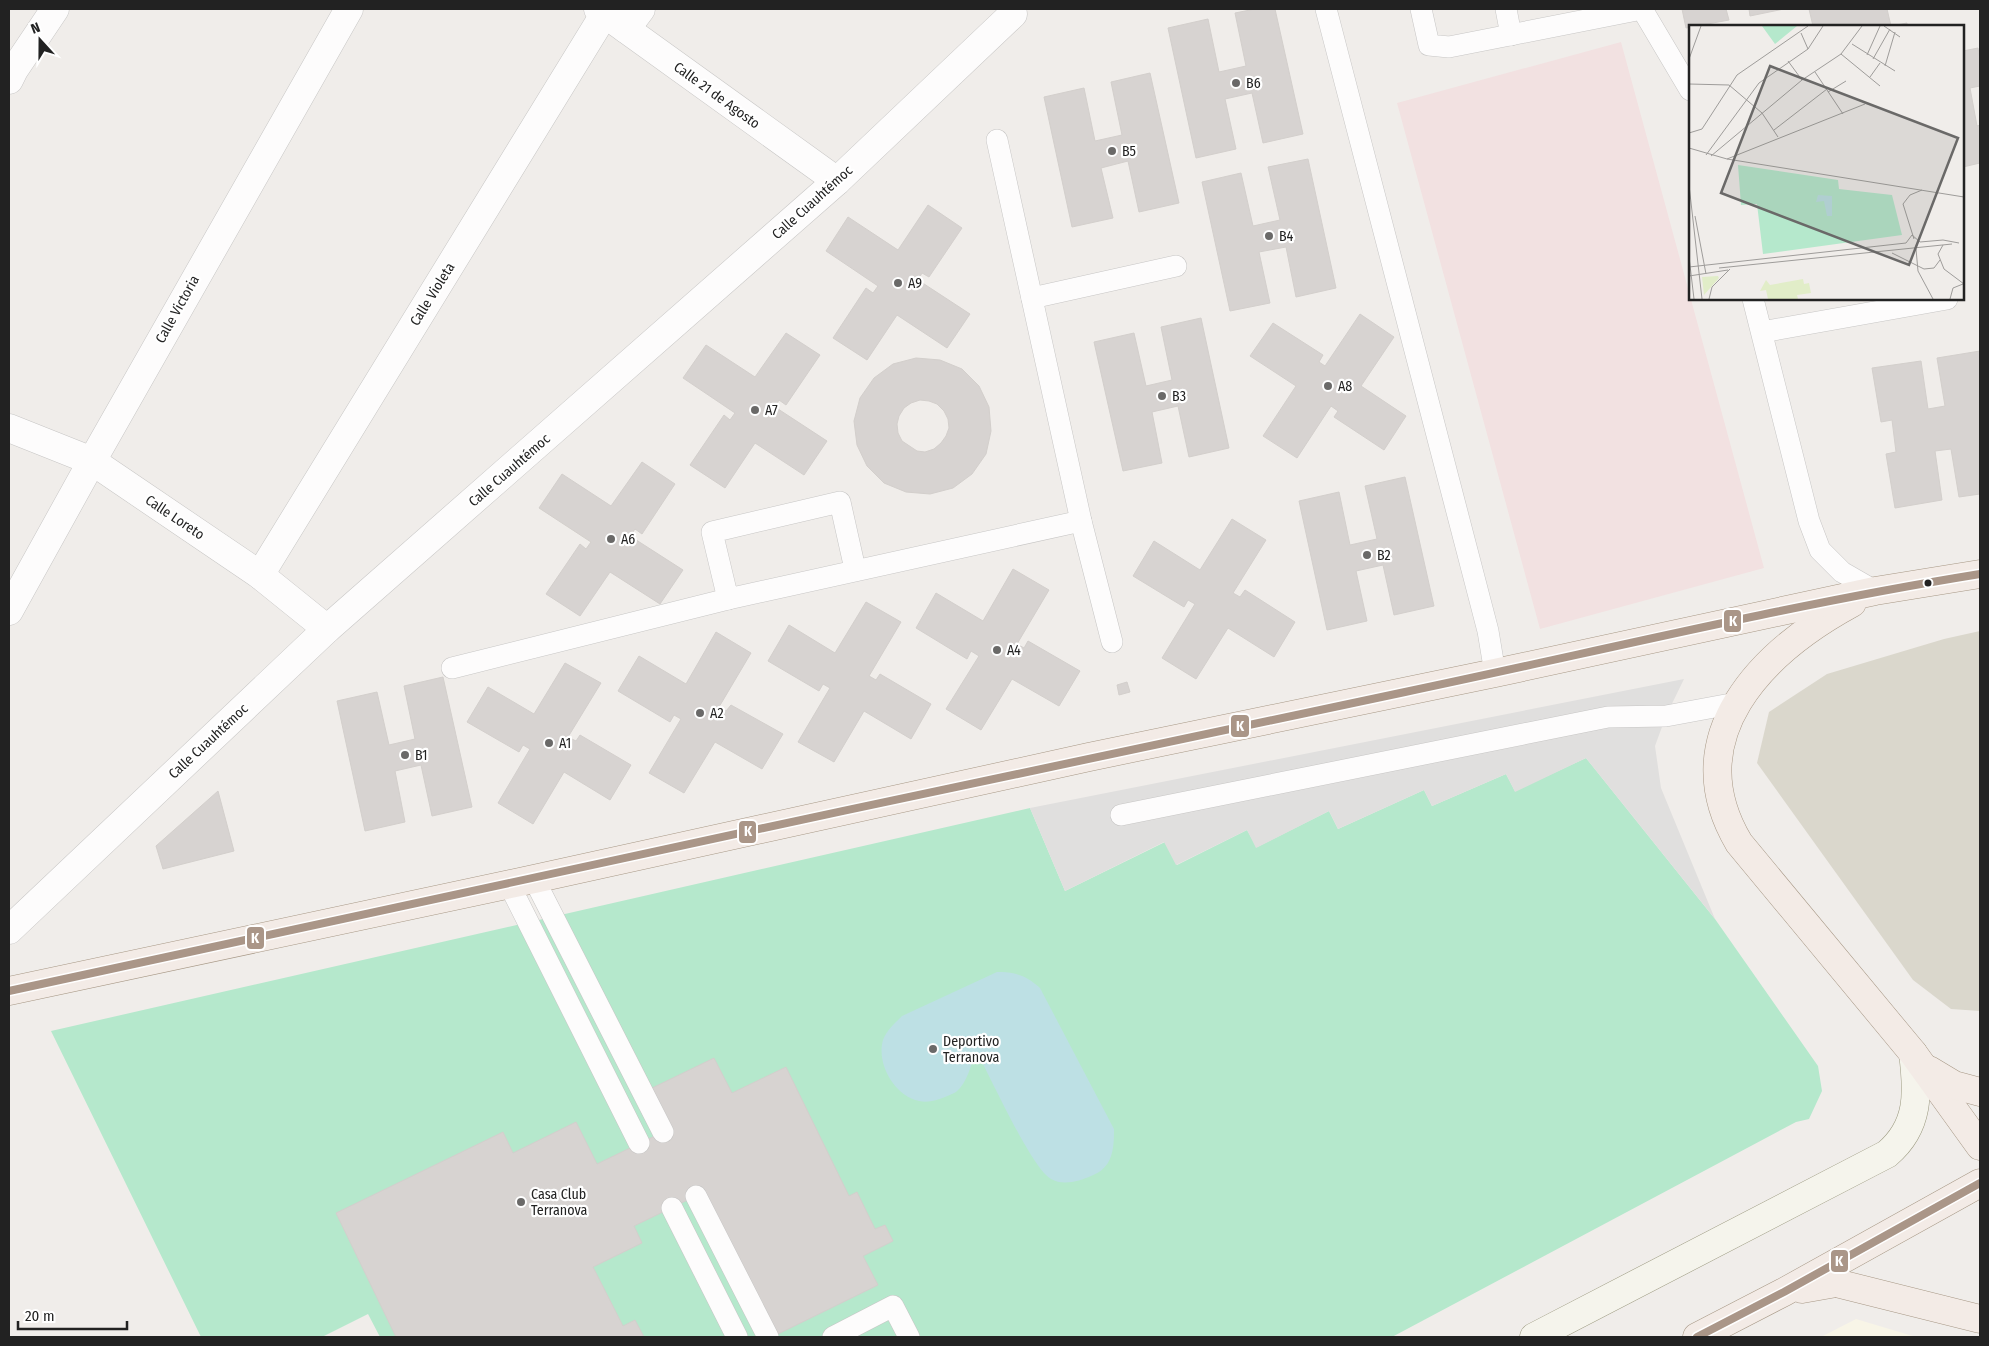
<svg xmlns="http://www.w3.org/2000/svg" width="1989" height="1346" viewBox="0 0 1989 1346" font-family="'Fira Sans Condensed',sans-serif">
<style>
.commercial{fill:#f2e1e1}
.education{fill:#f8f5e7}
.construction{fill:#dad7cc}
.pitch{fill:#b5e8cc}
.parking{fill:#e0dfde}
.water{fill:#bde0e4}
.building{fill:#d7d3d1;stroke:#d3cfcc;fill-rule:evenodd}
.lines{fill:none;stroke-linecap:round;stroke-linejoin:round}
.lane-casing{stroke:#c7c6c5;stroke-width:22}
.street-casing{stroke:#c7c6c5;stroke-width:29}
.secondary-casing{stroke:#9c9a80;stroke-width:29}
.primary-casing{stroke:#a79886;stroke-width:29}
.lane{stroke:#fdfcfc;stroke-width:21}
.street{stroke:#fdfcfc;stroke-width:28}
.secondary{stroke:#f5f4ec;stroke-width:28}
.primary{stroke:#f3ebe6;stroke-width:28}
.bus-1-casing{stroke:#fff;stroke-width:11}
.bus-1{stroke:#aa9688;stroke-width:8}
.poi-dot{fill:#6a6968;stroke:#fff;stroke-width:2}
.bus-dot{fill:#222;stroke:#fff;stroke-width:2}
.labels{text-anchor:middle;stroke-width:4.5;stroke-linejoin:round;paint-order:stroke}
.poi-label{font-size:14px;fill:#222;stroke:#fff;text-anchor:start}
.street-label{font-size:14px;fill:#222;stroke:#fff}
.inset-road{fill:none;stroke:#9e9c9a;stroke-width:1}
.view{fill:#6a6968;fill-opacity:0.15;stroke:#6a6968;stroke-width:2.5}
.inset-edge{fill:none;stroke:#222;stroke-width:2.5}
.line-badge{stroke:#fff;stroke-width:2}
.badge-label{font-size:14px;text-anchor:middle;font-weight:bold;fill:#fff}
</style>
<rect width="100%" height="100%" fill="#f0edea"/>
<polygon class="commercial" points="1621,42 1764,568 1540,629 1397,103"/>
<polygon class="education" points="1856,1319 1916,1337 1821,1337"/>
<polygon class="construction" points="1980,631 1980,1011 1951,1009 1913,980 1757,763 1769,712 1827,674 1944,639"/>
<polygon class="pitch" points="1586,758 1715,919 1818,1066 1822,1091 1809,1119 1796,1122 1392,1337 380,1337 368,1314 322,1337 201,1337 51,1031 1030,808 1065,891 1165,842 1177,865 1247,830 1257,847 1329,811 1338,829 1424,790 1432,806 1506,774 1515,791"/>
<polygon class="parking" points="1684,679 1666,716 1655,746 1661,788 1715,919 1586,758 1515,792 1506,774 1432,806 1424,790 1338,829 1329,811 1256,848 1247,830 1176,865 1164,842 1065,891 1030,808"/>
<path class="water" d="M 997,972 C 1015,972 1026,975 1040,988 L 1114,1129 C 1114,1149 1113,1168 1091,1176 C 1080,1181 1063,1186 1051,1179 C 1031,1168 990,1075 976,1051 C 971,1064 968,1082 956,1092 C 953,1094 949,1095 945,1097 C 937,1100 929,1103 919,1101 C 895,1096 876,1064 883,1040 C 886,1031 895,1023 902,1016 Z"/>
<g class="building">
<polygon points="1255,9 1275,9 1303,134 1263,143 1252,93 1225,99 1236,149 1196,158 1168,28 1208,19 1219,72 1246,66 1235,13"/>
<polygon points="1682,9 1726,9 1729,20 1686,28"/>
<polygon points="1749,9 1784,9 1750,16"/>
<polygon points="1809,9 1887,9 1891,26 1907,23 1907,26 1813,26"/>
<polygon points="1978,48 1980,59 1980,86 1970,88 1977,126 1980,125 1980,163 1963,167 1963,51"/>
<polygon points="1150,73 1179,203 1139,212 1128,161 1101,168 1113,218 1072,227 1044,97 1084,88 1095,141 1122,135 1111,82"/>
<polygon points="1308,159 1336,288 1296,297 1286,247 1259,252 1270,303 1230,311 1202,182 1241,173 1253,226 1280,220 1268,167"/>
<polygon points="928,205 962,228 929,277 922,273 918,280 970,314 947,348 897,315 867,360 833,338 866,288 873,293 878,286 826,251 848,217 898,250"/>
<polygon points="1360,314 1394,337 1361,386 1406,416 1384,450 1334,417 1338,411 1331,406 1297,458 1263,436 1296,386 1250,356 1273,323 1323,355 1319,362 1325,366"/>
<polygon points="1201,318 1229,448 1189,457 1178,406 1152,412 1162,463 1123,471 1094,342 1134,333 1146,386 1172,380 1161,327"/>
<polygon points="786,333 820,355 786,405 779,400 775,407 827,441 804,475 755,443 725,488 690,465 724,415 730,420 735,413 683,378 706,345 755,377"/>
<polygon points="1980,351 1980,494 1959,497 1951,449 1935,451 1942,500 1895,508 1886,454 1896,452 1892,420 1881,422 1872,368 1921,361 1928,409 1945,406 1937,358"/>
<path d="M 916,358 L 940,360 L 962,369 L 979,386 L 989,407 L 991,431 L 986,454 L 972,474 L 953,488 L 930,494 L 906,492 L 884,483 L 867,466 L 857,445 L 854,421 L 860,398 L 874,378 L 893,364 ZM 920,400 L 929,401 L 937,404 L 944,411 L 948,419 L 949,428 L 946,436 L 941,443 L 934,449 L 925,452 L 917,451 L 902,441 L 898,433 L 897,424 L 899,416 L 904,408 L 911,403 Z"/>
<polygon points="642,462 675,484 642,534 635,529 630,536 683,570 660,604 610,572 580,616 546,594 580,544 586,549 591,542 539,508 562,474 611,506"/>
<polygon points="1405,477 1434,606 1394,615 1383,565 1356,571 1367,621 1327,630 1299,501 1339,492 1350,545 1377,539 1365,486"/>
<polygon points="1232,519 1266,540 1233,593 1240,597 1245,590 1295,622 1274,657 1228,628 1196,679 1162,658 1195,604 1188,600 1184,607 1133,576 1154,541 1200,570"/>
<polygon points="1013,569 1049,590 1017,644 1024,648 1028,641 1080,671 1059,706 1012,679 981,730 946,709 979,656 971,651 967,659 916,628 936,593 983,621"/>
<polygon points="866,602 901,622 869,676 876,680 880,674 931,704 911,739 864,711 834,762 798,742 830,688 823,684 819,691 768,661 789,625 835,653"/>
<polygon points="716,632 751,653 719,707 726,711 731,705 783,734 762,769 715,742 684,793 649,773 681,719 674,715 670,722 618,691 639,656 686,684"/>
<polygon points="565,663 601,683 568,737 576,741 580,735 631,765 610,800 564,772 533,824 498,803 530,749 523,745 519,752 467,722 488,687 534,714"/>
<polygon points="443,677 472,807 432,816 421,765 395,771 405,822 365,831 337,701 377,692 389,745 415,739 404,686"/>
<polygon points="1127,682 1130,692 1119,695 1117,685"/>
<polygon points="218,791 234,851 163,869 156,846"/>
<polygon points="714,1058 732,1093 786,1067 849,1196 857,1192 875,1229 885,1225 893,1241 863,1256 878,1285 774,1336 700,1194 634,1226 642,1243 593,1267 623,1326 635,1320 644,1337 396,1337 336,1213 503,1132 513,1153 576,1122 597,1164 663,1132 648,1090"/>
</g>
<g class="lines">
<g class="lane-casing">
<g id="lane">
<polyline points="1326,9 1488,631 1495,673"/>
<polyline points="1421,9 1429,45 1449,47 1642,9 1690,90"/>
<polyline points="1506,9 1511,35"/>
<polyline points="997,140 1081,521 1112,642"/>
<polyline points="1032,298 1176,266"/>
<polyline points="1753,299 1809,521 1820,550 1842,572 1875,591"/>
<polyline points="1762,332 1947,299"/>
<polyline points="855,569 840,502 712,532 728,599 1081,521"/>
<polyline points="452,668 728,599"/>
<polyline points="1121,815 1608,717 1666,716 1736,703"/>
<polyline points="534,879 663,1132"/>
<polyline points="509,884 639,1143"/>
<polyline points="696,1196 768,1337"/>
<polyline points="672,1208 737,1337"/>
<polyline points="833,1337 893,1306 909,1337"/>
</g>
</g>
<g class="street-casing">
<g id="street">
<polyline points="598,9 837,181"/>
<polyline points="626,29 641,9"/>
<polyline points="9,80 14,70 55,9"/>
<polyline points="9,428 92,461 260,575 327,629"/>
<polyline points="260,575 605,13"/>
<polyline points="9,611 92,461 349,9"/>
<polyline points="9,930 327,629 837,181 1013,14"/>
</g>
</g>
<g class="secondary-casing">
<path id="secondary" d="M 1534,1337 L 1887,1154 C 1920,1126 1918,1092 1913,1053"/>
</g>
<g class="primary-casing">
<g id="primary">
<path d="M 1852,603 C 1762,652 1676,737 1739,843 L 1913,1053 L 1980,1146"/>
<polyline points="9,991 534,879 1089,757 1495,673 1875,591 1980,574"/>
<polyline points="1929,1070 1954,1085 1980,1092"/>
<polyline points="1802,1289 1836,1283 1980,1319"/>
<polyline points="1697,1337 1784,1292 1980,1183"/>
</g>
</g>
<use href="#lane" class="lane"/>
<use href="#street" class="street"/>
<use href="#secondary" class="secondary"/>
<use href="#primary" class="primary"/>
<g class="bus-1-casing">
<g id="bus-1">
<path d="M 9,991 C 474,892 939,788 1405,692 C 1596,652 1787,605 1980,574"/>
<polyline points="1697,1337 1784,1292 1980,1183"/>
</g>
</g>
<use href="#bus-1" class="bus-1"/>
</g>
<g class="poi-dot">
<circle cx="1236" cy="83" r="5"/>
<circle cx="1112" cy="151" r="5"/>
<circle cx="1269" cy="236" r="5"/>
<circle cx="898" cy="283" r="5"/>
<circle cx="1328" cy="386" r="5"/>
<circle cx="1162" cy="396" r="5"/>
<circle cx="755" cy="410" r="5"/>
<circle cx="611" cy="539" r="5"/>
<circle cx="1367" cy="555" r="5"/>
<circle cx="997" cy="650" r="5"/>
<circle cx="700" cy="713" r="5"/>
<circle cx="549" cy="743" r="5"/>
<circle cx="405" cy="755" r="5"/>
<circle cx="933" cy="1049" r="5"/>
<circle cx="521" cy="1202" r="5"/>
</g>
<circle class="bus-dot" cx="1928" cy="583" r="4.5"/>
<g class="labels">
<g class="poi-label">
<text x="1246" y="88">B6</text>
<text x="1122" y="156">B5</text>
<text x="1279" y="241">B4</text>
<text x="908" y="288">A9</text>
<text x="1338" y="391">A8</text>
<text x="1172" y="401">B3</text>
<text x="765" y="415">A7</text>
<text x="621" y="544">A6</text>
<text x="1377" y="560">B2</text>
<text x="1007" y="655">A4</text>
<text x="710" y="718">A2</text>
<text x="559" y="748">A1</text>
<text x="415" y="760">B1</text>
<text x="943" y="1046">Deportivo<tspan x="943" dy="16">Terranova</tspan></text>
<text x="531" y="1199">Casa Club<tspan x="531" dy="16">Terranova</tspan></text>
</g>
<g class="street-label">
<text transform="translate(717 95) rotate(36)" y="5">Calle 21 de Agosto</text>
<text transform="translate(812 202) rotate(-42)" y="5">Calle Cuauhtémoc</text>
<text transform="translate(432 294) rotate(-58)" y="5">Calle Violeta</text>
<text transform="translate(177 309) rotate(-61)" y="5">Calle Victoria</text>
<text transform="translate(509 470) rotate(-41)" y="5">Calle Cuauhtémoc</text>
<text transform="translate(175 517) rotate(34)" y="5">Calle Loreto</text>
<text transform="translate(208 741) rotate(-43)" y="5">Calle Cuauhtémoc</text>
</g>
</g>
<g transform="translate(1689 25)">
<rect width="275" height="275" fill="#f0edea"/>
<path d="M 29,251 L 30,253 L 15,270 L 13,252 ZM 114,254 L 115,259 L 120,258 L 122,268 L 108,270 L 109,274 L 79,274 L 77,265 L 71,266 L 77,255 L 81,260 Z" fill="#e1edc8"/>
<path d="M 73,1 L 108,1 L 86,19 ZM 49,140 L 149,155 L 150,164 L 203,170 L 213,210 L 74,229 L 68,179 L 52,180 Z" fill="#b5e8cc"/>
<path d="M 129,170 L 143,171 L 143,191 L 138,191 L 135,176 L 127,177 Z" fill="#bde0e4"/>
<path class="inset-road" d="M 195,1 L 211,12M 112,8 L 119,24M 163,19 L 206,46M 152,29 L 191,61M 178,30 L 191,1M 0,34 L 12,1M 184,34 L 201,4M 99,36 L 113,55M 196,41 L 206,7M 126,47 L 154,89M 181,52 L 191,38M 0,59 L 40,60 L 73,88 L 89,112M 139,67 L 157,56M 85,105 L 138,64M 0,108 L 13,104 L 48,50 L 119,1M 0,123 L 38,134 L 275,172M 17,130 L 70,58 L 119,24 L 134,1M 22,131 L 113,55 L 152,29 L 173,1M 38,134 L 176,79M 0,160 L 13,274M 6,191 L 17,249M 225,214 L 214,179 L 221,170 L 233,165M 254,220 L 249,229 L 255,244 L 275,259M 227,224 L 229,246 L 244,274M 203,228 L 235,244 L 245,243 L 251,235M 0,232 L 5,274M 0,242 L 217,218 L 223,210 L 231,217 L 254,215 L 270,218M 30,243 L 263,219M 0,251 L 39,245M 20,274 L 23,262 L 41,244M 261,274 L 264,263 L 274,259"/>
<path class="view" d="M 81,41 L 269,113 L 220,240 L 32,168 Z"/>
<rect width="275" height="275" class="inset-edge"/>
</g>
<g class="line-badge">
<rect x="1723" y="609" width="19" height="24" rx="5" fill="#aa9688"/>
<rect x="1230" y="714" width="20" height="24" rx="5" fill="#aa9688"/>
<rect x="738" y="820" width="19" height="24" rx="5" fill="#aa9688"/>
<rect x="246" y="926" width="19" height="24" rx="5" fill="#aa9688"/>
<rect x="1830" y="1249" width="19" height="24" rx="5" fill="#aa9688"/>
</g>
<g class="badge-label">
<text x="1733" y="626">K</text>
<text x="1240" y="731">K</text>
<text x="748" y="836">K</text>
<text x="255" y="943">K</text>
<text x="1839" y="1266">K</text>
</g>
<rect width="1989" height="1346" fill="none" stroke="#222222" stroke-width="20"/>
<g transform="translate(40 40) rotate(339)" stroke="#ffffff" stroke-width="4" paint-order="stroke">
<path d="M0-4L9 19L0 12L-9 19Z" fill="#222222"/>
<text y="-8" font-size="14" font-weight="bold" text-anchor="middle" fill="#222222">N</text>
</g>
<path d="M18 1321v8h109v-8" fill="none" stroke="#222222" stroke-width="2.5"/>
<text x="25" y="1321" font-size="15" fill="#222222" stroke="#ffffff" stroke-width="4" paint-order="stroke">20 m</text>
</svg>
